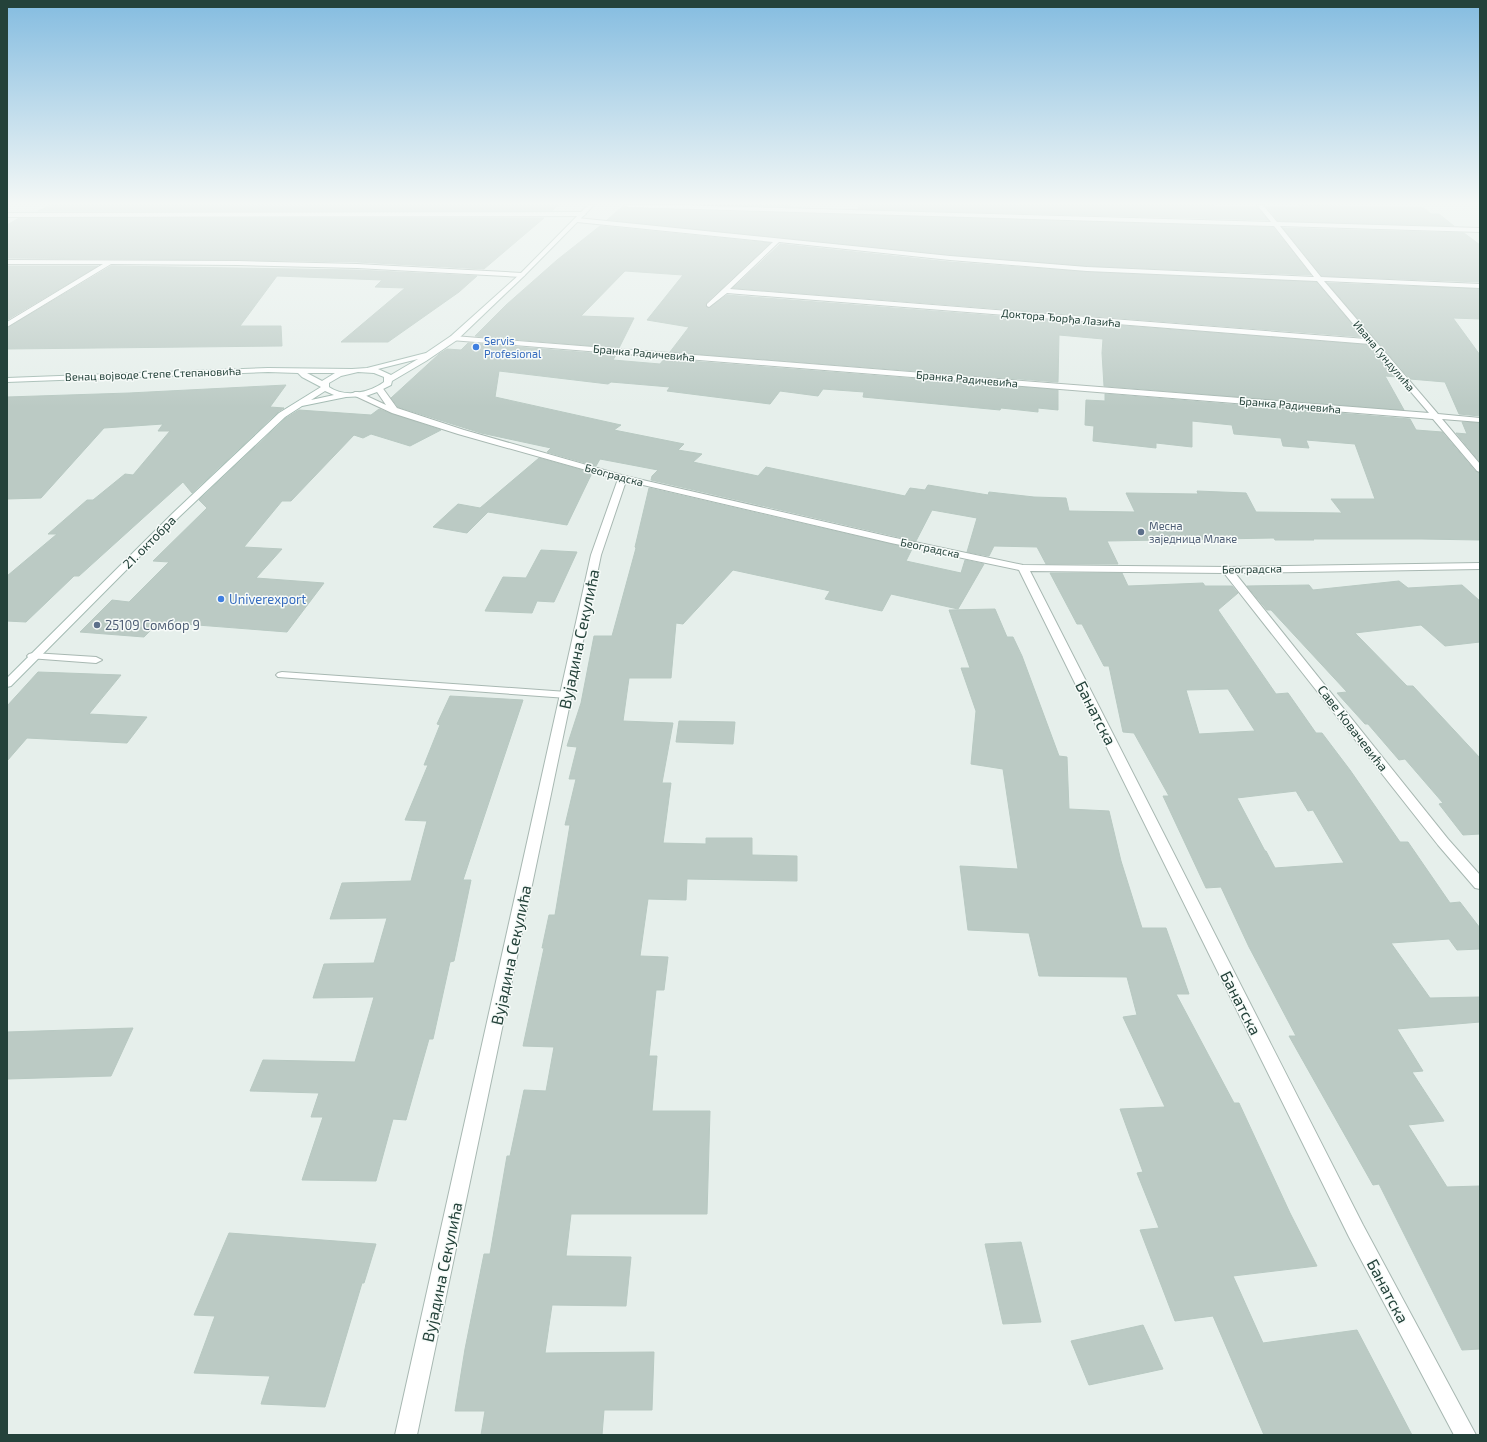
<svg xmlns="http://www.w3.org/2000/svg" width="1487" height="1442" viewBox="0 0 1487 1442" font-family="'Exo 2',sans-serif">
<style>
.building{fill:#bbcac4;stroke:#b8c9c2;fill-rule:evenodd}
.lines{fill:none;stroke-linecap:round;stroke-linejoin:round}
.lane-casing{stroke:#a8b8b2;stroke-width:2}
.street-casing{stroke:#a8b8b2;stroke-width:2}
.secondary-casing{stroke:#a4bbb3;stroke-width:2}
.lane{fill:#fff;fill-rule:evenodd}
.street{fill:#fff;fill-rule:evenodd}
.secondary{fill:#fff;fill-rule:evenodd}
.shop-dot{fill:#3f7fe0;stroke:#f7fbf9;stroke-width:1.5}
.service-dot{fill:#5c6f8a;stroke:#f7fbf9;stroke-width:1.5}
.labels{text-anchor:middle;stroke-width:3;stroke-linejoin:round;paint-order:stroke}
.far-street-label{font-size:11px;fill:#24423a;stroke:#f7fbf9}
.far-shop-label{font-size:11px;fill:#366cbe;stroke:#f7fbf9;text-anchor:start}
.far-service-label{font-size:11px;fill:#4e5e75;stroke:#f7fbf9;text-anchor:start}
.street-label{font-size:13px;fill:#24423a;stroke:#f7fbf9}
.shop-label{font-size:13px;fill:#366cbe;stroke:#f7fbf9;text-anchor:start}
.service-label{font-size:13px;fill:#4e5e75;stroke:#f7fbf9;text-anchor:start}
.near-street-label{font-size:16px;fill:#24423a;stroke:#f7fbf9}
</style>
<rect width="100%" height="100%" fill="#e6efeb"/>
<g class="building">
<polygon points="51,205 304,206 306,205 558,205 552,211 38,211"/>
<polygon points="718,205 790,205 790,207"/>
<polygon points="859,205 1213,205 1216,207 1257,207 1268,220 858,209"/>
<polygon points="1299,205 1424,208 1431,214 1439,214 1454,226 1278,221 1267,207 1301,208"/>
<polygon points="623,206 627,208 1273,227 1311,275 1087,266 950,255 607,220"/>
<polygon points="19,218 544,218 484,269 357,262 238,260 7,258 7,225"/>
<polygon points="600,226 770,243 706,303 706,306 708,308 727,295 1369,345 1397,377 1385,376 1404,410 1104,386 1102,353 1103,339 1059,335 1058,382 670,352 689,327 647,320 683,275 625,271 581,316 634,318 619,348 475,336 506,305 557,260"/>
<polygon points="1283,228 1464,233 1480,245 1480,282 1322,276"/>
<polygon points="780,244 950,262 1087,272 1316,282 1363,337 733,288"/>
<polygon points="7,266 98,266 7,320"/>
<polygon points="111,266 357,270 477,276 459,292 388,342 341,342 405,288 375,287 382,280 277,276 240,326 281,326 282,346 7,349 7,328"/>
<polygon points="1327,283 1480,289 1480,319 1453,318 1480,355 1480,416 1459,414 1445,382 1410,379"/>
<polygon points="468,343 616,355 613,360 660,364 664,359 1058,390 1058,410 1038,408 1038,412 1001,408 1000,410 863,397 864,392 823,389 818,396 780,391 770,404 667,391 670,387 611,382 608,384 499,371 495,397 621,425 614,430 684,444 678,450 702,454 693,462 758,476 766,467 905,496 910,488 925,490 928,485 988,495 989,492 1034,497 1066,498 1069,511 1135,512 1126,493 1198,494 1197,491 1246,493 1256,512 1342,513 1331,499 1375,499 1355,444 1306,440 1309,448 1283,446 1281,438 1234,434 1232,425 1192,421 1192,447 1156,443 1156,448 1093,441 1094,426 1085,425 1086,400 1105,401 1105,394 1410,419 1416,430 1442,432 1476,472 1480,473 1480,540 1422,539 1313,539 1314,540 1275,540 1274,538 1107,541 1118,564 1046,564 1037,547 994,546 989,556 967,552 977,518 932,510 916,541 651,480 652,476 658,470 600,459 596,466 547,452 551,448 481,433 398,407 391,398 439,354 447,349 461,350"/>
<polygon points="286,385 270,407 284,408 278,412 192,493 183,482 79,576 74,576 26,622 7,621 7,576 57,534 48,534 87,500 93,500 125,474 133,475 170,431 158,431 163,424 104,428 41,498 7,499 7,397 129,393"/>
<polygon points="379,409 392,414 441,430 410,446 371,434 363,438 354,435 291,501 282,501 244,547 282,549 256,578 324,583 287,632 159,622 144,637 80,632 112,600 129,602 169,562 153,561 207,508 199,500 286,418 299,410 371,415"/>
<polygon points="1462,422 1480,423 1480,462 1456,433 1467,434"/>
<polygon points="539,458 592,473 567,525 488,512 467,533 433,527 458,504 480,508"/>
<polygon points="649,488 912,549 906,561 961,573 965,560 984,564 958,609 891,594 882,611 825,599 830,591 733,570 683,624 676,623 671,678 629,678 623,721 673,723 662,783 671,783 663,843 706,844 706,838 752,838 752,855 797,856 797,881 687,879 686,900 648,899 640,956 668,957 664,990 656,990 649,1056 657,1056 652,1111 710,1111 707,1214 571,1214 566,1256 631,1257 626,1306 552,1305 545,1353 654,1352 652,1410 604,1410 602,1435 481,1435 485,1411 455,1411 465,1349 484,1254 490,1254 507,1156 510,1156 524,1090 546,1091 554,1047 523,1046 544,948 542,948 549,915 555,915 570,825 565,825 576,779 569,779 577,747 567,746 581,703 594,636 612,636 636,548 635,547"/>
<polygon points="541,550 577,552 554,602 537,601 532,613 485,611 503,577 526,578"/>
<path d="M 1050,573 L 1122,573 L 1128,586 L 1203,583 L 1205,586 L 1232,586 L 1238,593 L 1218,610 L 1276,694 L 1288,693 L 1316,733 L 1322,733 L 1350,770 L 1400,842 L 1408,842 L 1450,903 L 1460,902 L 1480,928 L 1480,949 L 1457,950 L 1449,939 L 1391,943 L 1430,998 L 1480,997 L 1480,1022 L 1397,1029 L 1423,1071 L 1412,1072 L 1444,1121 L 1408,1125 L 1447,1187 L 1480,1186 L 1480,1349 L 1462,1350 L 1379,1184 L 1373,1185 L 1289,1036 L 1296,1036 L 1249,947 L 1221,887 L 1206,888 L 1163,796 L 1169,796 L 1134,733 L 1123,732 L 1109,666 L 1104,666 L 1082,624 L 1077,624 ZM 1228,689 L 1255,731 L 1199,734 L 1186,690 ZM 1296,791 L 1308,811 L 1313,810 L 1344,863 L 1275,868 L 1266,851 L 1265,851 L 1237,798 Z"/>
<polygon points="1399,581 1408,588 1462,585 1480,601 1480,642 1445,646 1421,625 1355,633 1407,686 1413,686 1480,758 1480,834 1463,835 1439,804 1443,803 1405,759 1399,760 1368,724 1365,724 1337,693 1347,692 1271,610 1267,610 1247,586 1309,585 1313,590"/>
<polygon points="995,609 1007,637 1013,637 1022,656 1059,756 1067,757 1069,809 1109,811 1121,861 1142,928 1166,928 1189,994 1176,994 1234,1103 1239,1103 1290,1213 1317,1266 1233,1276 1263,1343 1357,1330 1412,1435 1264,1435 1213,1316 1175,1321 1140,1230 1159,1228 1137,1173 1143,1172 1120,1109 1165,1107 1123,1017 1137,1015 1127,977 1039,976 1029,933 968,930 960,866 1018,869 1003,769 971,764 976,711 961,668 970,668 949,610"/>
<polygon points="38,672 121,675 89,714 147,717 127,743 27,738 7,761 7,706"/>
<polygon points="450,696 523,700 463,880 471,880 454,961 450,962 433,1039 429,1039 406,1120 393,1119 376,1181 302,1180 323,1117 311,1117 319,1093 250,1091 263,1060 355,1062 374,997 313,998 324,964 374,963 387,918 330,919 342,883 411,881 427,821 405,820 428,765 424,765 440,725 437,724"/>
<polygon points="679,721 735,722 733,744 676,742"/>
<polygon points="133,1028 111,1076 7,1079 7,1032"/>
<polygon points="229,1233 376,1244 364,1283 362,1283 325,1407 261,1404 270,1376 194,1373 215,1316 194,1315"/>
<polygon points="1021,1242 1041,1322 1003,1324 985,1244"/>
<polygon points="1143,1325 1163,1369 1089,1385 1071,1341"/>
</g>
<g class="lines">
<g class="lane-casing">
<g id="lane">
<polygon points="33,653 96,657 102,660 96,663 29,658 27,656 29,654"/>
<polygon points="282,672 567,692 571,693 573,695 571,697 567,698 278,677 276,675 278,673"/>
</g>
</g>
<g class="street-casing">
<g id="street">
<path d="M 624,205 L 674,205 L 1271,222 L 1257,205 L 1263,205 L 1277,222 L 1480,228 L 1480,232 L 1280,226 L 1321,277 L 1480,284 L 1480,288 L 1324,281 L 1438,414 L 1480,418 L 1480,422 L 1442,419 L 1480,464 L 1480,472 L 1477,471 L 1433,419 L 451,340 L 451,336 L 454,336 L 1429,413 L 1370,344 L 727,293 L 709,307 L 707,306 L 707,304 L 773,242 L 577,222 L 574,220 L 577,218 L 950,256 L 1087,267 L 1314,277 L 1274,226 L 627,207 ZM 779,242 L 950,260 L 1087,271 L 1317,281 L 1366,339 L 730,289 Z"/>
<polygon points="7,213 583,212 586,214 583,216 7,217"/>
<polygon points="7,260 238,261 357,264 522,273 525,275 522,277 357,268 238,265 111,264 7,327 7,322 103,264 7,264"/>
<polygon points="376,387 382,387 384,390 397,408 464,430 625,476 891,537 1023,565 1227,567 1480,563 1480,569 1235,573 1448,839 1480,875 1480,889 1475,888 1438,845 1224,573 1030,571 1363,1225 1476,1435 1454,1435 1349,1237 1019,570 891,543 626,481 601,555 417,1435 395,1435 591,555 618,479 458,434 392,413 351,394 355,392 358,392 386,405 375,389"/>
</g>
</g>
<g class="secondary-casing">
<path id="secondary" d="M 588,205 L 594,205 L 524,276 L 457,340 L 426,361 L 392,381 L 391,385 L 377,392 L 366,396 L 346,397 L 302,406 L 285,417 L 179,517 L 11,686 L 7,687 L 7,678 L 173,513 L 279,413 L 321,387 L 302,377 L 298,373 L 268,372 L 7,382 L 7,378 L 268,368 L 352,369 L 367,368 L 426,353 L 451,336 L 520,274 ZM 418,359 L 391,375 L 378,369 ZM 358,372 L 374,373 L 384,377 L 384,382 C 369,393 345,398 329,387 L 329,383 L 341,376 ZM 307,373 L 335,373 L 322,381 ZM 325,391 L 334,395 L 311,400 Z"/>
</g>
<use href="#lane" class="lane"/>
<use href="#street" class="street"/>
<use href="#secondary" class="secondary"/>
</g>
<linearGradient id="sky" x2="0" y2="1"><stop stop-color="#84bce0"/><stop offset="0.5" stop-color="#f4f8f6"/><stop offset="1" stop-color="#f4f8f6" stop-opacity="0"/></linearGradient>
<rect width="1487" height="407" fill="url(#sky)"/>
<g class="shop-dot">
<circle cx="476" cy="347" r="4"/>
<circle cx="221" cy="599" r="4"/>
</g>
<g class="service-dot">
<circle cx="1141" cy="532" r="4"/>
<circle cx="97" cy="625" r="4"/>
</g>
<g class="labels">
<g class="far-street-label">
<text transform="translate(1061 318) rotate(5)" y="4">Доктора Ђорђа Лазића</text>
<text transform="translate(644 353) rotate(5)" y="4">Бранка Радичевића</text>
<text transform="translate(1384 356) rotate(50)" y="4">Ивана Гундулића</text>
<text transform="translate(153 374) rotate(-2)" y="4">Венац војводе Степе Степановића</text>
<text transform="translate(967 379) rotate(5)" y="4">Бранка Радичевића</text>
<text transform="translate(1290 405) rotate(5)" y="4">Бранка Радичевића</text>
<text transform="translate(614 475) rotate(15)" y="4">Београдска</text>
<text transform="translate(930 548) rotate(12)" y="4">Београдска</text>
<text transform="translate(1252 569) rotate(-1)" y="4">Београдска</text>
</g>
<g class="far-shop-label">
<text x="484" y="345">Servis<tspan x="484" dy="13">Profesional</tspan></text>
</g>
<g class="far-service-label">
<text x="1149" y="530">Месна<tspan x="1149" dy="13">заједница Млаке</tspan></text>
</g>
<g class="street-label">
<text transform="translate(149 542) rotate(-45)" y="5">21. октобра</text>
<text transform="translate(1353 728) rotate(52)" y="5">Саве Ковачевића</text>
</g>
<g class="shop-label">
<text x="229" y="604">Univerexport</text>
</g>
<g class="service-label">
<text x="105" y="630">25109 Сомбор 9</text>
</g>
<g class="near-street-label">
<text transform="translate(579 639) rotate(-78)" y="6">Вујадина Секулића</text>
<text transform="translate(1096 713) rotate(63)" y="6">Банатска</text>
<text transform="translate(511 955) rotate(-78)" y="6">Вујадина Секулића</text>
<text transform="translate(1241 1003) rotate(63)" y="6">Банатска</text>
<text transform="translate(442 1272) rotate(-78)" y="6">Вујадина Секулића</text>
<text transform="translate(1388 1291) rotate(62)" y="6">Банатска</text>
</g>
</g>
<rect width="1487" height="1442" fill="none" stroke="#24423a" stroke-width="16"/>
</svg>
